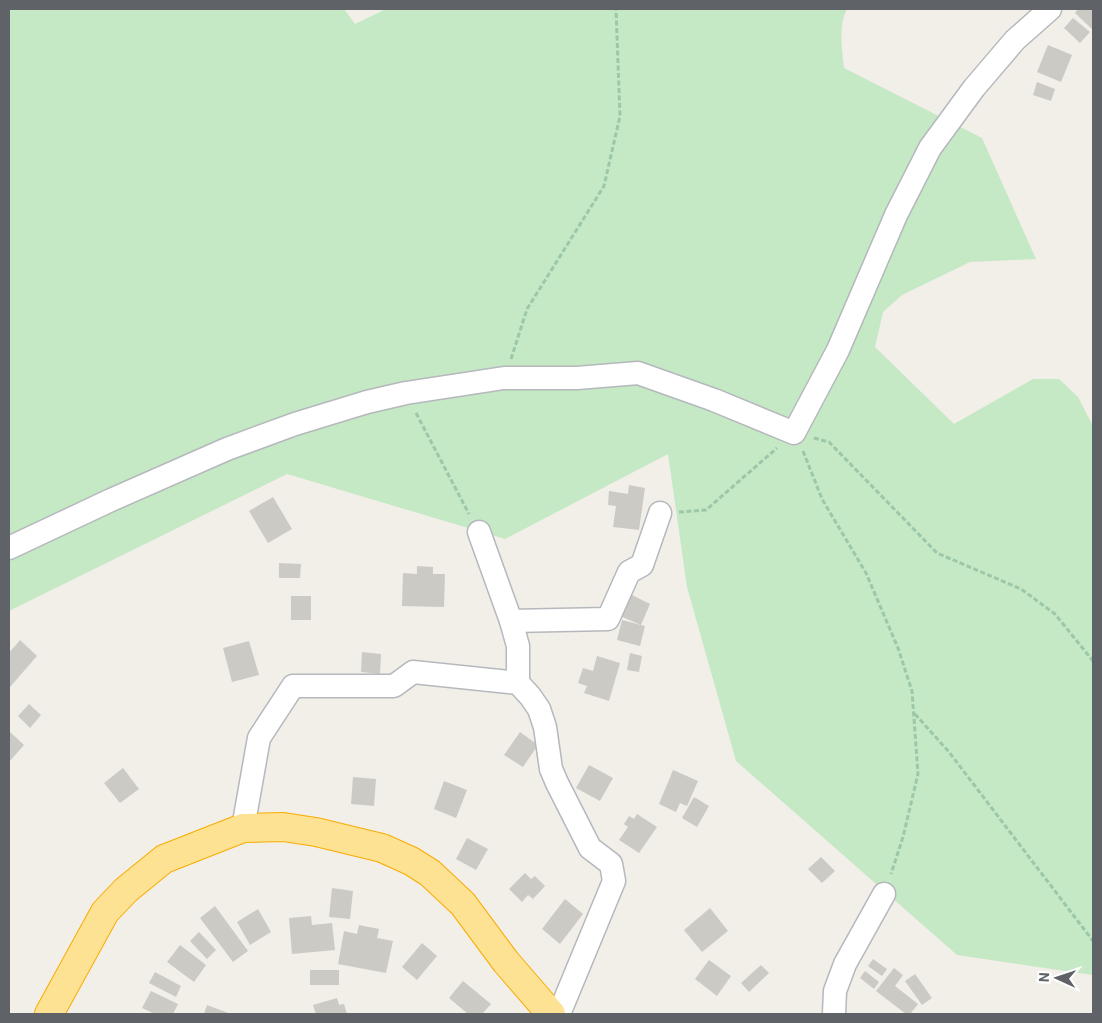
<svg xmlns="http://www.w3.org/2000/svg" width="1102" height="1023" viewBox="0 0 1102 1023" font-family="Roboto,sans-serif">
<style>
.green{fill:#c5e8c5}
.building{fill:#cccac5}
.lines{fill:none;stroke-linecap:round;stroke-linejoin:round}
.minor-casing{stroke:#b5b8bc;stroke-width:25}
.highway-casing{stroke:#f9ab00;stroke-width:30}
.path{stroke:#9cc7a9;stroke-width:3;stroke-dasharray:5 2.5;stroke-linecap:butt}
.minor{stroke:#fff;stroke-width:22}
.highway{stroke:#fde293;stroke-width:28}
</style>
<rect width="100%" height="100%" fill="#f1efe8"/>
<path class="green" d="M 9,9 L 344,9 L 355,24 L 386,9 L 847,9 C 838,26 842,49 844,68 L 982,138 L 1036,259 L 970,262 L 902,295 L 883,312 L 875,347 L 954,424 L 1033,379 L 1059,379 L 1078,397 L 1093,426 L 1093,975 L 957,955 L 736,761 L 687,587 L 668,454 L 505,539 L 287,474 L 9,611 Z"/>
<g class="building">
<polygon points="1078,9 1093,9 1093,30 1075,13"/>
<polygon points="1073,18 1090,32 1080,43 1064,28"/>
<polygon points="1048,45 1072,55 1061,82 1037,72"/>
<polygon points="1037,82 1055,89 1051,101 1033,95"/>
<polygon points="629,485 645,488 639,530 613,527 616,506 608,505 609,491 628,494"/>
<polygon points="273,497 292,529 268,543 249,511"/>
<polygon points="279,563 301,564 300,578 279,578"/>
<polygon points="417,566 433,567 433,574 445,574 444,607 402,606 403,573 417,574"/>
<polygon points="630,594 650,604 641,625 620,616"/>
<rect x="291" y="596" width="20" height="24"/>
<polygon points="622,620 645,626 640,646 617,640"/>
<polygon points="20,640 37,656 10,687 9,653"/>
<polygon points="249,641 259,675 232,682 223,648"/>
<polygon points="362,652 381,654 380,674 361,672"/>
<polygon points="630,653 642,656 639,672 627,670"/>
<polygon points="597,656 620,663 609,701 584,693 587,686 578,683 583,668 593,671"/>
<polygon points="29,704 41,715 30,728 18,716"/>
<polygon points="9,731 24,745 9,762"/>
<polygon points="520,732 538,745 523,767 504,755"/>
<polygon points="589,765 613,778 600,801 576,788"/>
<polygon points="123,768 139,789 120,803 104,783"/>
<polygon points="673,770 698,781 687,806 680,803 676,812 659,804"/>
<polygon points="353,777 376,779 374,806 351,804"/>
<polygon points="444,781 467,790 456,818 434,809"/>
<polygon points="694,797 709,806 697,827 682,818"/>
<polygon points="637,814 657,827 639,853 619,840 628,827 624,824 629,816 634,819"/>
<polygon points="467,838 488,849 476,870 456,859"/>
<polygon points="821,857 835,871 822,883 808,869"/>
<polygon points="525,873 531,879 535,876 545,886 533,899 528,895 522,902 509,889"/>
<polygon points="332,888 353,891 350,919 329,917"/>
<polygon points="565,899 583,914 560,944 542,929"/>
<polygon points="215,906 248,951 233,962 200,918"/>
<polygon points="710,908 728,931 702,952 684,930"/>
<polygon points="258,909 271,932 250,945 237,922"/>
<polygon points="311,916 312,925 332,923 335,950 292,954 289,918"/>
<polygon points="359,925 379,929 377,938 393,941 386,973 338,964 344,931 357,934"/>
<polygon points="199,932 216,950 207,959 190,941"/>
<polygon points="422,943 437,956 417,980 402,967"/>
<polygon points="180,945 206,965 194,982 167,962"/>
<polygon points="873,959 887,969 882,976 868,966"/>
<polygon points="709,960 731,976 717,996 695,979"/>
<polygon points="761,965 769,973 749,992 741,983"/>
<polygon points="894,968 903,975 895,986 918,1004 910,1014 906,1014 876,991"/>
<rect x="310" y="970" width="29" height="15"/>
<polygon points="865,971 879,982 874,989 860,978"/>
<polygon points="155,972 181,986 176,997 149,983"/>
<polygon points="915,974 932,998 922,1005 905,981"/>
<polygon points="463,981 491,1004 482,1014 468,1014 449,998"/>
<polygon points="151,991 178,1004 173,1014 155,1014 142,1008"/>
<polygon points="337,998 339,1005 344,1004 347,1014 316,1014 313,1005"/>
<polygon points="207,1005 231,1014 204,1014"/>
</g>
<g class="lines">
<g class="minor-casing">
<g id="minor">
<polyline points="479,532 511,621 518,646 518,683"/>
<polyline points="9,548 111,500 227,449 295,424 367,402 406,393 504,378 577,378 638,373 714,400 794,433 838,350 896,215 930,148 974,88 1015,40 1050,9"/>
<polyline points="511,621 608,619 629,572 642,565 660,513"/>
<polyline points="243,828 259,738 293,686 394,686 413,672 518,683 530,696 539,709 545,727 551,769 557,783 590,848 611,864 614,881 559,1014"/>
<polyline points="834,1014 835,991 845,964 884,894"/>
</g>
</g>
<g class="highway-casing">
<polyline id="highway" points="49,1014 105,912 126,890 164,859 243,828 283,827 316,832 382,848 411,861 430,873 463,904 506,962 551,1014"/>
</g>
<g class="path">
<polyline points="511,359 527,309 604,186 620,116 616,9"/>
<polyline points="416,413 469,514"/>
<polyline points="814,438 829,442 937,553 1021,589 1055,614 1093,661"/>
<polyline points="803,451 822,499 866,573 898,648 912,691 918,774 903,837 891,874"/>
<polyline points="679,512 706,510 777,448"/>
<polyline points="915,714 949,752 1093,941"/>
</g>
<use href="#minor" class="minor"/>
<use href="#highway" class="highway"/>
</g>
<rect width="1102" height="1023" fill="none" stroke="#5f6368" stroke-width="20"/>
<g transform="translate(1057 978) rotate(273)" stroke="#ffffff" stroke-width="4" paint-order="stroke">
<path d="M0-4L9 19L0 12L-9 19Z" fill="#5f6368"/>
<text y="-8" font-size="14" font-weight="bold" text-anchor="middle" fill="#5f6368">N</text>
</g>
</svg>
